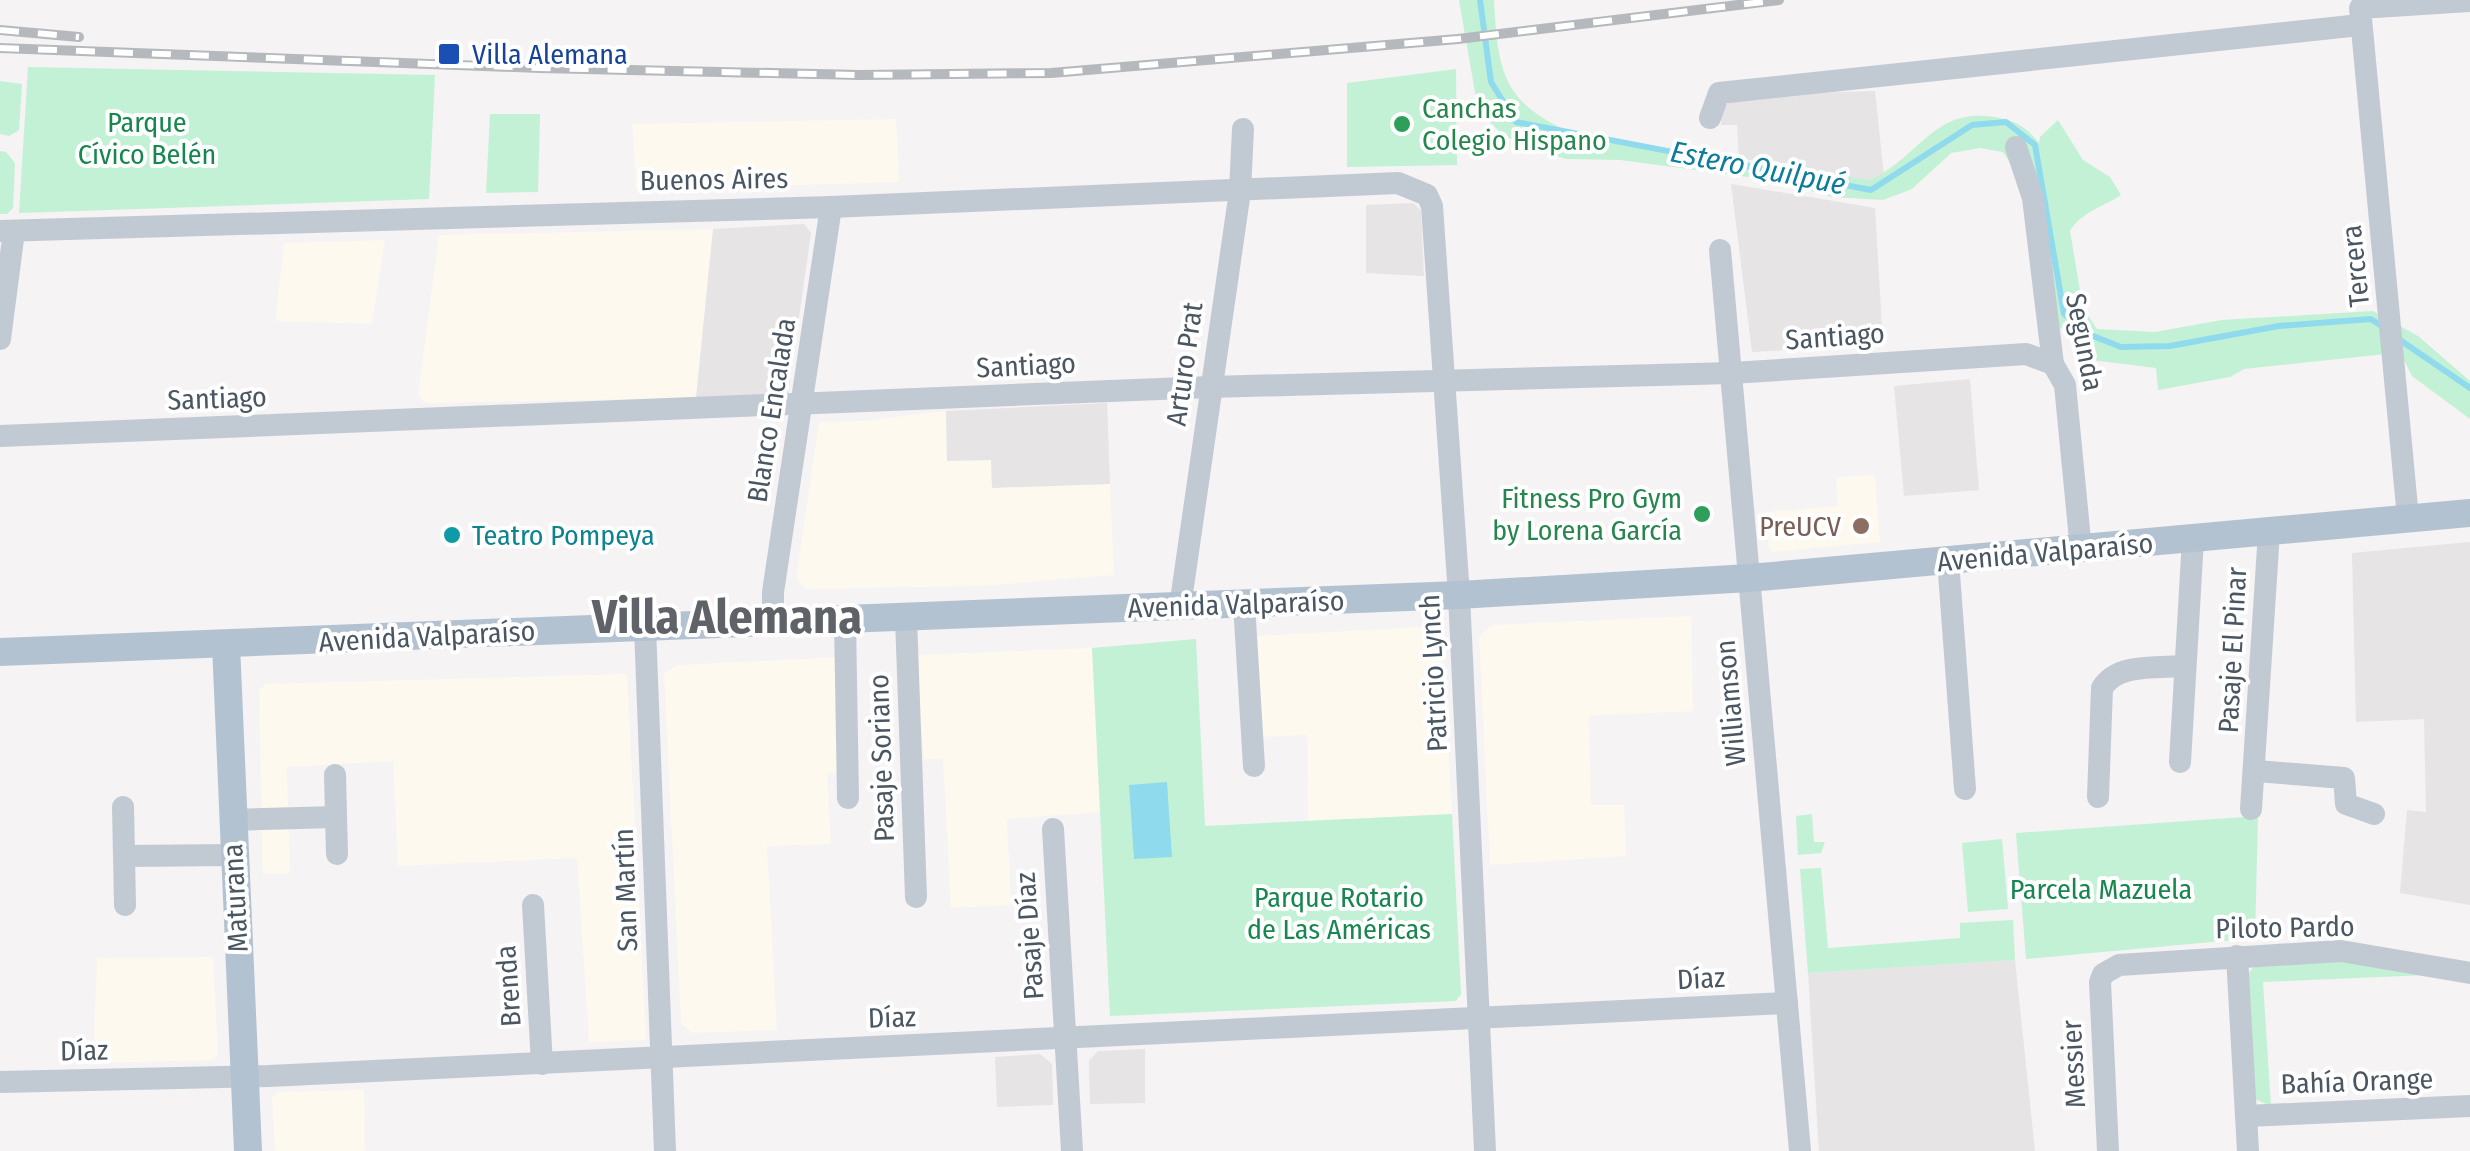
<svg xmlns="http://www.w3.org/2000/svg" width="2470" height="1151" viewBox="0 0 2470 1151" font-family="'Fira Sans Condensed',sans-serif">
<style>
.commercial{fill:#fdf9ef}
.education{fill:#e6e4e5}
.green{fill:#c3f1d5}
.water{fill:#90daee}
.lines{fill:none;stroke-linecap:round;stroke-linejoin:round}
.stream{stroke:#90daee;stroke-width:6}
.minor{stroke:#c1cad2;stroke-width:22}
.major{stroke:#b3c2d1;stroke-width:28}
.rail-casing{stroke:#b5b8bd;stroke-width:10}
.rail{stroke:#fff;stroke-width:6;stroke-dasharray:19;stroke-linecap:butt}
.transit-dot{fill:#1a4fb4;stroke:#fff;stroke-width:4}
.leisure-dot{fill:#2e9e5b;stroke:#fff;stroke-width:4}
.education-dot{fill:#8d6e63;stroke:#fff;stroke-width:4}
.culture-dot{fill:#0f9aa8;stroke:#fff;stroke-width:4}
.labels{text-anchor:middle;stroke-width:8;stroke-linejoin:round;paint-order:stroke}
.transit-label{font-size:28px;fill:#164399;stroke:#fff;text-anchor:start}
.leisure-label{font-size:28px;fill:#27864d;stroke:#fff;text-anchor:start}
.park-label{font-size:28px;fill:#17864f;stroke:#fff}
.street-label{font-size:28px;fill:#4a5661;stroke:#fff}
.education-label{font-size:28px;fill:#785e54;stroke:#fff;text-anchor:end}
.culture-label{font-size:28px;fill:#0d838f;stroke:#fff;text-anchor:start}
.water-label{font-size:30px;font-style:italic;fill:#0c7c9b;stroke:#fff}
.town-label{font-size:48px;font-weight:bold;fill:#5f6368;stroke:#fff}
</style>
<rect width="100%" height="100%" fill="#f5f3f3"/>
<g class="commercial">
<polygon points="896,119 899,182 636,190 632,124"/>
<polygon points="713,229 696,398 426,403 418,395 439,235"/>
<polygon points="385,240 372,324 275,321 284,243"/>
<polygon points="946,411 947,460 991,460 992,487 1110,484 1114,575 980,586 805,589 796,578 819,422 862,421"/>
<polygon points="1875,475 1880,542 1773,552 1769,549 1765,512 1838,506 1836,477"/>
<polygon points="1691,616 1693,711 1589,716 1591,805 1624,805 1626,856 1490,865 1479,637 1492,625"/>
<polygon points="1436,626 1442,634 1452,814 1308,821 1307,735 1262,737 1255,636"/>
<polygon points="1092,648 1101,812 1007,819 1011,905 951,908 943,759 924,759 914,655"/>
<polygon points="842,657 846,772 827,773 831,844 767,846 777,1030 692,1033 681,1024 664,674 677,665"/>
<polygon points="627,674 646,1040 589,1042 577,858 398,866 393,761 287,767 290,873 263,874 259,690 265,684"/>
<polygon points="213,957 218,1054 213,1060 93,1063 97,958"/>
<polygon points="364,1090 365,1151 275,1151 272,1097 278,1092"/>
</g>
<g class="education">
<polygon points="1875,91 1884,176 1873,182 1739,158 1737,125 1721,125 1722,109 1737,95"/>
<polygon points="1731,184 1875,208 1883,345 1752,352"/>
<polygon points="1413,203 1421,210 1424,276 1366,273 1366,205"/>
<polygon points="804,224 811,233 788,395 696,398 713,229"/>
<polygon points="1970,379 1979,490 1904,496 1894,386"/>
<polygon points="1107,403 1110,484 992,488 991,460 947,461 946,411"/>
<polygon points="2470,542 2470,905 2400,893 2407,810 2426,812 2424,719 2356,722 2352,553"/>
<polygon points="2015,960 2035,1151 1819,1151 1808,973"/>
<polygon points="1145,1049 1145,1103 1090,1104 1089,1061 1098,1051"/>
<polygon points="1040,1054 1052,1064 1053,1105 997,1107 995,1057"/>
</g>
<g class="green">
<path d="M 1459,0 L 1494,0 C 1498,77 1504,103 1577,136 L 1870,180 C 1922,156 1934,104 2000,118 C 2017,121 2029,130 2039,143 L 2040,137 L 2058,120 L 2083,160 L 2110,177 L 2121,195 C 2103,207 2081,212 2070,231 L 2083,308 L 2097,329 L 2155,332 L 2222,320 L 2373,311 L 2418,336 L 2470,381 L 2470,419 L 2412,376 L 2405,362 L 2395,353 L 2244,369 L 2230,377 L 2158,390 L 2156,368 L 2091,360 L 2050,317 L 2028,190 L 2003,152 L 1980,148 L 1951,153 L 1912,189 L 1883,200 L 1832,197 L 1771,180 L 1620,160 L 1567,159 L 1527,149 L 1501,133 L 1484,116 L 1476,98 Z"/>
<polygon points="28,67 435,75 429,199 19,213"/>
<polygon points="1456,69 1457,165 1347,167 1347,83"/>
<polygon points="0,81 22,84 19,130 9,136 0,134"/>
<polygon points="490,114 540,114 538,192 486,193"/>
<polygon points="0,151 6,152 15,163 13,208 7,214 0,214"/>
<polygon points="1196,639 1205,826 1452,814 1461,994 1456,1001 1110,1016 1092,648"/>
<polygon points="1812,814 1814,842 1825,842 1821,853 1798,855 1796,816"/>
<polygon points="2258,816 2255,938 2026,959 2016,833"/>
<polygon points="2002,839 2008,909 1968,912 1962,843"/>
<polygon points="1821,868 1828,948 1960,938 1960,923 2013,920 2015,960 1808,973 1800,869"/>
<polygon points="2352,961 2427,975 2263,982 2271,1106 2255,1099 2247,975 2256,964"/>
</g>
<polygon class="water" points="1167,782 1172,857 1134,859 1129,785"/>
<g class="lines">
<g class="stream">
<polyline points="1480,0 1491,82 1516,122 1871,190 1972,125 2006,122 2035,145 2064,314 2088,334 2121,347 2170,346 2279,326 2371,319 2383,327"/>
<polyline points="2397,338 2470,388"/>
</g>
<g class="minor">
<polyline points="1710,118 1719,93 2360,25"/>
<polyline points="2016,147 2033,198 2053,364 2065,385 2081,550"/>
<polyline points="0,231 831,207 1398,183 1427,195 1432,206 1459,595 1485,1151"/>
<polyline points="1720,250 1800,1151"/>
<polyline points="0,339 14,231"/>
<polyline points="0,436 1210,387 1732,373 2026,354 2053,364"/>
<polyline points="2408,518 2360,8 2470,1"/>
<polyline points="1948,560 1965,789"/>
<polyline points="1244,604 1254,766"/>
<polyline points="1180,607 1240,191 1243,129"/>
<polyline points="906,618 916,897"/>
<polyline points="845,620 848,798"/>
<polyline points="773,623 773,592 831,207"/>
<polyline points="645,627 665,1151"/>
<polyline points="2180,762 2193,539"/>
<polyline points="2256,771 2344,778 2346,804 2374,814"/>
<polyline points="335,775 337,854"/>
<path d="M 2098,797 L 2102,688 C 2117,663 2157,668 2184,666"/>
<polyline points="123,807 125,905"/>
<polyline points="2251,809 2269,532"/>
<polyline points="232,820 335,817"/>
<polyline points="1053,829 1072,1151"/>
<polyline points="125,856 233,855"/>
<polyline points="533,905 542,1064"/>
<polyline points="2237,956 2248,1151"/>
<polyline points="0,1082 269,1076 1787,1003"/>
<polyline points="2246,1116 2470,1106"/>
<polyline points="2108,1151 2100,982 2103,974 2119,965 2341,951 2470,973"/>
</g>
<g class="major">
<polyline points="226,645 248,1151"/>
<polyline points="0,652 1459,595 1749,578 2470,513"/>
</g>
<g class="rail-casing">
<g id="rail">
<polyline points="0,30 79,37"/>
<polyline points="0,48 540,68 860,75 1051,73 1458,39 1779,0"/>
</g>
</g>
<use href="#rail" class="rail"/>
</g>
<rect class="transit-dot" x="437" y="42" width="24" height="24" rx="5"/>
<g class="leisure-dot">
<circle cx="1402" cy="124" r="10"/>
<circle cx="1702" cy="514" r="10"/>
</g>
<circle class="education-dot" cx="1861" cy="526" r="10"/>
<circle class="culture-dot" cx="452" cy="535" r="10"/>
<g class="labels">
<g class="transit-label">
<text x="472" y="64">Villa Alemana</text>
</g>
<g class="leisure-label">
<text x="1422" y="118">Canchas<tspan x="1422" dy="32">Colegio Hispano</tspan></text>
<text x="1682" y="508" text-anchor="end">Fitness Pro Gym<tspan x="1682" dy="32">by Lorena García</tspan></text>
</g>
<g class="park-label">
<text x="147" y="132">Parque<tspan x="147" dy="32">Cívico Belén</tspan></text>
<text x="2101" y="899">Parcela Mazuela</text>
<text x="1339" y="907">Parque Rotario<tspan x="1339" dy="32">de Las Américas</tspan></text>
</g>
<g class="street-label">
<text transform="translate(714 179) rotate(-1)" y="10">Buenos Aires</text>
<text transform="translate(2355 266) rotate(-96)" y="10">Tercera</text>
<text transform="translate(1835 336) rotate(-4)" y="10">Santiago</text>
<text transform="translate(2085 342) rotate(79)" y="10">Segunda</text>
<text transform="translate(1184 364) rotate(-82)" y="10">Arturo Prat</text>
<text transform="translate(1026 365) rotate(-3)" y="10">Santiago</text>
<text transform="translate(217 398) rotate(-2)" y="10">Santiago</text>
<text transform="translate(771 410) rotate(-81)" y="10">Blanco Encalada</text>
<text transform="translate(2045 552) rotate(-5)" y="10">Avenida Valparaíso</text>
<text transform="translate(1236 604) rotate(-2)" y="10">Avenida Valparaíso</text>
<text transform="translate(427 636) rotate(-3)" y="10">Avenida Valparaíso</text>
<text transform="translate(2232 650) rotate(-87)" y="10">Pasaje El Pinar</text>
<text transform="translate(1433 673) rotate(-93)" y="10">Patricio Lynch</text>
<text transform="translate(1730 703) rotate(-95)" y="10">Williamson</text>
<text transform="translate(881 758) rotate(-92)" y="10">Pasaje Soriano</text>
<text transform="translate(625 890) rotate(-92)" y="10">San Martín</text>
<text transform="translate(235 898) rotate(-93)" y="10">Maturana</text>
<text transform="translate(2285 927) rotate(-1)" y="10">Piloto Pardo</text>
<text transform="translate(1029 936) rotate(-94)" y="10">Pasaje Díaz</text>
<text transform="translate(1701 978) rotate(-3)" y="10">Díaz</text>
<text transform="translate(508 986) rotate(-94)" y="10">Brenda</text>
<text transform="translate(892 1017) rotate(-2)" y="10">Díaz</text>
<text transform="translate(84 1050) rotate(-1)" y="10">Díaz</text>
<text transform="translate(2073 1064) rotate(-93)" y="10">Messier</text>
<text transform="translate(2357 1081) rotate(-2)" y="10">Bahía Orange</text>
</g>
<g class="education-label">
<text x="1841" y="536">PreUCV</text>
</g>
<g class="culture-label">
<text x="472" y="545">Teatro Pompeya</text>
</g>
<g class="water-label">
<text transform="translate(1758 168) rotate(11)" y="10">Estero Quilpué</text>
</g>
<g class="town-label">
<text x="727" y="633">Villa Alemana</text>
</g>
</g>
</svg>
